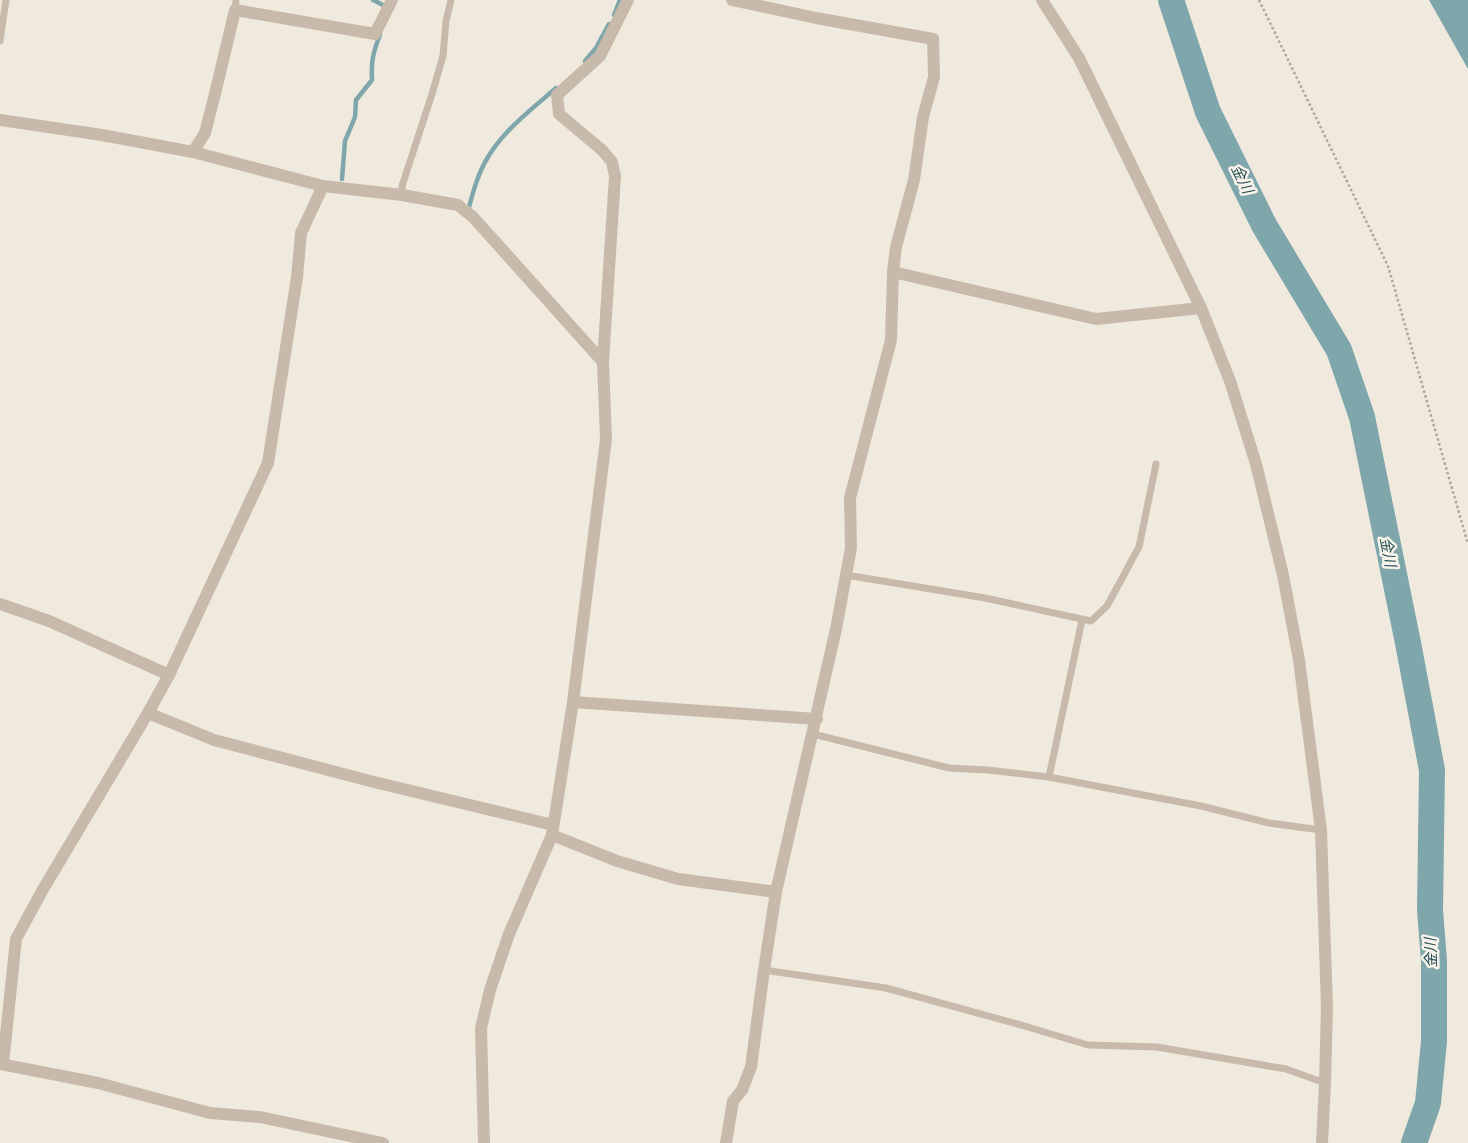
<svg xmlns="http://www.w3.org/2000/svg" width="1468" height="1143" viewBox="0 0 1468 1143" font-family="'Nunito Sans','Noto Sans JP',sans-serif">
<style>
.water{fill:#7fa7ab}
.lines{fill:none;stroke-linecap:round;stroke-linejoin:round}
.stream{stroke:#7fa7ab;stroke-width:4.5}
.river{stroke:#7fa7ab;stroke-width:26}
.path{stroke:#b3a495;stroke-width:2.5;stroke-dasharray:2.5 2.5;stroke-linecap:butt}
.service{stroke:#c8baab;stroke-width:7}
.minor{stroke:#c8baab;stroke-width:12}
.labels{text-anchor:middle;stroke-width:5;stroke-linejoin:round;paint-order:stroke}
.water-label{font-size:15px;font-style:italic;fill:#224e54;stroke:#f8f3ea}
</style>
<rect width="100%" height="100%" fill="#f0e9de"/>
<polygon class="water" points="1429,0 1468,0 1468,69"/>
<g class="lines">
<g class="stream">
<polyline points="373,0 387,7"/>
<polyline points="614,15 620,0"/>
<polyline points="585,61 596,48 609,24"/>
<path d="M 342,179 L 345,141 L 355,117 L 356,100 L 372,80 C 371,62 373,52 380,35"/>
<path d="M 468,211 C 473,192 478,173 488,157 C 505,129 532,109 556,88"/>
</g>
<polyline class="river" points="1171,0 1208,112 1264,225 1339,350 1362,417 1408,643 1432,770 1430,910 1434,961 1434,1041 1428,1103 1414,1143"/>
<polyline class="path" points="1259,0 1388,266 1468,544"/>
<g class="service">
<polyline points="235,10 236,0"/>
<polyline points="0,41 6,0"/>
<polyline points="402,195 402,186 432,94 443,56 446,21 451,0"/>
<polyline points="846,575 985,598 1091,621 1107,606 1139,547 1156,464"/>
<polyline points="813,734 949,768 988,770 1049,777 1201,806 1269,823 1321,830"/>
<polyline points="1049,777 1082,620"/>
<polyline points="764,970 886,988 1021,1025 1088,1045 1157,1047 1286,1069 1325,1083"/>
</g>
<g class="minor">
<polyline points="1042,0 1079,58 1201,308 1230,381 1256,464 1283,575 1299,660 1321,830 1327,1008 1325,1083 1322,1143"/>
<polyline points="0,120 102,135 193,152 323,186 402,195 458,205 473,217 603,362"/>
<polyline points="193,152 205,133 215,94 235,10 375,34 392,0"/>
<polyline points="893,272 1096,319 1201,308"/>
<polyline points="0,604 49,621 169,675"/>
<polyline points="573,702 817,719"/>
<polyline points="148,713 214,740 370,781 553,825"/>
<polyline points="552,835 617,861 678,879 776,892"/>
<polyline points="0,1064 98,1083 210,1113 260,1117 383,1143"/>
<polyline points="3,1064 16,939 42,891 148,713 169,675 268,463 297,277 301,233 323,186"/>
<polyline points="484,1143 481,1028 490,990 509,934 552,835 573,702 606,439 603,362 615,176 612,162 602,150 559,114 557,95 600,56 628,0"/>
<polyline points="726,1143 733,1101 742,1090 751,1067 764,970 776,892 836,629 851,548 850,498 891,340 893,272 896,247 914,180 923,117 934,77 933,39 816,18 732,0"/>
</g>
</g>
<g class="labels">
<g class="water-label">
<text transform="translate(1242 179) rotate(64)" y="5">金川</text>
<text transform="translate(1388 552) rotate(79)" y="5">金川</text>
<text transform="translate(1431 953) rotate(-92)" y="5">金川</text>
</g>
</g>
</svg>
